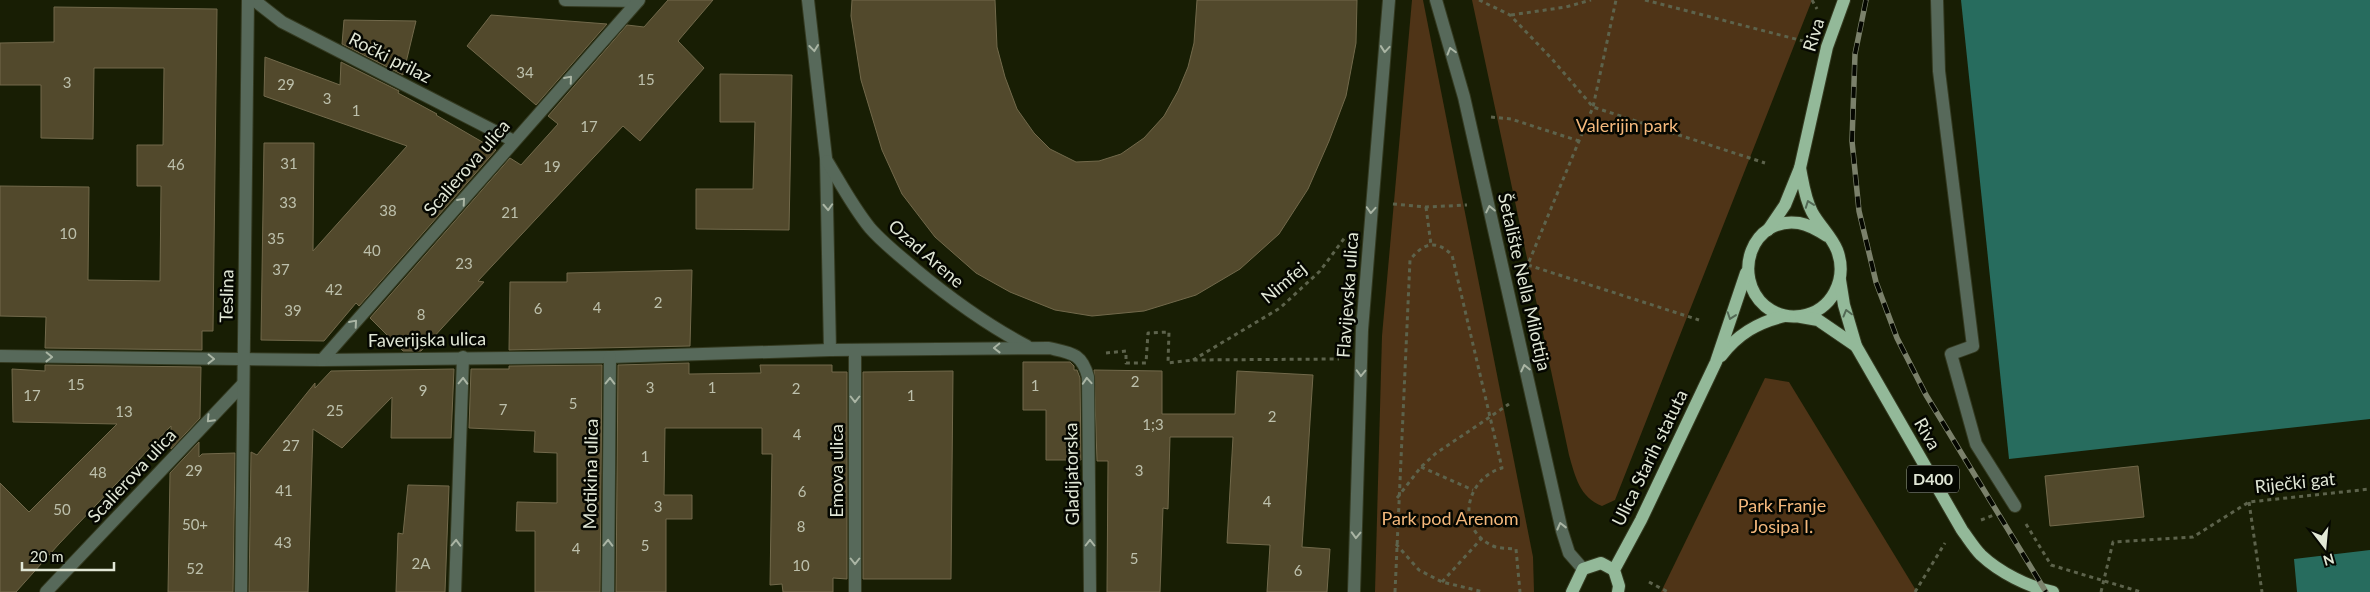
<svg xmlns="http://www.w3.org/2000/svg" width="2370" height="592" viewBox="0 0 2370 592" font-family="Lato,sans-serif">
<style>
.green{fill:#4f3417}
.water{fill:#276c5e}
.building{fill:#52492c;stroke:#72694b}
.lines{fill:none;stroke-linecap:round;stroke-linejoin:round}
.minor-casing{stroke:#343a21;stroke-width:14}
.major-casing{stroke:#343a21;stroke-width:14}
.path{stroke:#5d634c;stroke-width:3;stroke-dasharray:4 4;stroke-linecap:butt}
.minor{stroke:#57695a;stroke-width:12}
.major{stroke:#93b999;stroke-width:12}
.rail-casing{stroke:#7b816b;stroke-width:5.5}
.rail{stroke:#050701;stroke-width:4;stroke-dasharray:11;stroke-linecap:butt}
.oneway{stroke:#aab5a4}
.oneway2{stroke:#536955}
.labels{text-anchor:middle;stroke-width:5;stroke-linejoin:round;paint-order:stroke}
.number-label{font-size:15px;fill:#bdc0ac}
.shield{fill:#050701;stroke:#9fa496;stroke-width:1}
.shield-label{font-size:16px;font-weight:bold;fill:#e1e7d6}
.street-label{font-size:18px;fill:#e1e7d6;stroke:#050701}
.park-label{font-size:18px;fill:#f4b87c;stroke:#050701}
</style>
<rect width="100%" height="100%" fill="#181e04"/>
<g class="green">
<polygon points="1412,0 1423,0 1533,557 1534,592 1375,592 1382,336"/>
<path d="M 1472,0 L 1812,0 L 1615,500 L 1602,506 C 1580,498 1575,476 1569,455 Z"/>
<polygon points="1765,378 1789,382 1917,592 1661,592"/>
</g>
<g class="water">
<polygon points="1961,0 2370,0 2370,419 2009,459"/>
<polygon points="2370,550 2370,592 2297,592 2294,559"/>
</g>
<g class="building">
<polygon points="668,0 713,0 678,41 704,68 640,141 623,126 478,281 484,282 421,351 403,351 370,318 510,158 521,165 558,124 548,116 627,25 644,27"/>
<polygon points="852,0 995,0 997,47 1005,77 1017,109 1034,133 1050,149 1076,162 1099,161 1121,154 1144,138 1164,116 1178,91 1188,67 1194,43 1197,0 1357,0 1356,43 1346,96 1329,141 1308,189 1279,234 1240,269 1196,295 1144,311 1092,316 1055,310 1010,292 976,273 935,237 902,194 882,150 861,80 851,16"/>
<polygon points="54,7 217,9 213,331 202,331 202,350 45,348 46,317 0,316 0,186 89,187 88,280 160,281 161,186 137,186 137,145 163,145 164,68 94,68 93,139 41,138 41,85 0,85 0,43 54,42"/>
<polygon points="491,15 607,24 536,105 467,46"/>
<polygon points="344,20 416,21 403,75 342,44"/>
<polygon points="265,57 340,85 341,62 399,91 398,93 437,114 436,115 496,150 359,306 356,303 324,341 261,340 264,143 314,143 313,251 407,146 264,96"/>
<polygon points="720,74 792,75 789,230 696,229 696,189 753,189 755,122 720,122"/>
<polygon points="692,270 690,346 509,350 510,282 567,282 567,273"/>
<polygon points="1023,362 1070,362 1074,366 1074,370 1077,370 1080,378 1081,460 1046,460 1046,410 1023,410"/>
<polygon points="689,363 689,374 761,373 760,365 832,365 832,372 847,372 847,579 833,578 833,592 783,592 782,584 770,585 772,454 762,454 762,428 665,428 664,495 692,495 692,519 666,519 666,592 616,592 618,365"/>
<polygon points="45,365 201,367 200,418 171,449 171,426 59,544 16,592 0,592 0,483 29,512 117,424 13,422 12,369 45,371"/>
<polygon points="602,365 600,592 535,592 535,531 516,531 517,502 557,503 557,453 534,452 535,431 469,428 471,369 509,369 509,366"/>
<polygon points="454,369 451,438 391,438 392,397 342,448 313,429 308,592 249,592 251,452 257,455 315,383 315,388 331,371"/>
<polygon points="1094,370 1162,371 1162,414 1235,414 1237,371 1313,375 1302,547 1330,549 1327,592 1267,592 1270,545 1227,543 1233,437 1170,437 1168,509 1163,508 1160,592 1107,592 1108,461 1097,461"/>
<polygon points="953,371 951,579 863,579 863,372"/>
<polygon points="199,442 199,457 202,454 235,453 233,592 168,592 170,473"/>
<polygon points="2138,466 2144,517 2050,526 2045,476"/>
<polygon points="408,485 449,486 445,592 396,592 398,533 403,534"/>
</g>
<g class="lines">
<g class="minor-casing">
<g id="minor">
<polyline points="254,0 282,22 514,141"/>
<polyline points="565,0 638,1"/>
<polyline points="808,0 826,158 830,350"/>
<polyline points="1436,0 1464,97 1562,531 1569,553 1583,569"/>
<polyline points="1937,0 1939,71 1973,346 1951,354 1976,444 2015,506"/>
<path d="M 827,161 C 841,184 853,207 870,228 C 883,243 900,256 915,269 C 951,299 985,324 1027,346"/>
<path d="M 0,356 L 322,360 L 610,357 L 830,350 L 1049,348 C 1071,353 1082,353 1088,377 L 1090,592"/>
<polyline points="322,360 639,0"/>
<polyline points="46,592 243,384"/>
<polyline points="241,592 248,0"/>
<polyline points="455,592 463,357"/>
<polyline points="608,592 610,357"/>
<polyline points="855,592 855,350"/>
<polyline points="1354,592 1362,330 1389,0"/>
</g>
</g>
<g class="major-casing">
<g id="major">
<path d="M 1800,168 C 1803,183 1805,199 1812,212 C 1819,225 1832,237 1837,250 C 1848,279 1832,311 1801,316 C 1788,318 1775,314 1765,306 C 1731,276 1752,216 1799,223 C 1810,225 1818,230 1827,236"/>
<polyline points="1768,230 1785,205 1800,168 1827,47 1844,0"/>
<path d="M 1840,280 L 1844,305 L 1856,346 L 1962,530 C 1968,538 1974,548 1981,555 C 1999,572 2028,587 2053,592"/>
<polyline points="1801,317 1818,320 1856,346"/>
<path d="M 1721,356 C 1738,334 1758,322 1785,316"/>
<polyline points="1572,592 1583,569 1601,563 1614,570"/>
<polyline points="1618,592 1619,586 1614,570 1641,520 1716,362 1746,273"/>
</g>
</g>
<g class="path">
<polyline points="1479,0 1510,15 1552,59 1593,107 1765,163"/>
<polyline points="1645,0 1807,42"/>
<polyline points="1812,0 1817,9"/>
<polyline points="1511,15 1566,7 1591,0"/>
<polyline points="1491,117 1511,119 1579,141"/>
<polyline points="1393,204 1426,207 1467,205"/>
<polyline points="1426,207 1431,245"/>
<polyline points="1528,265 1699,320"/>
<polyline points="1526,269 1593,107 1616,0"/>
<polyline points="1106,353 1126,351 1126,363 1146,363 1148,333 1169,332 1168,363 1193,360 1339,359"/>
<polyline points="1193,360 1280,308 1320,271 1346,236"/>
<polyline points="1421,467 1473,490"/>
<polyline points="1397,498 1421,467 1435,454 1509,404"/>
<polyline points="2249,502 2262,592"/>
<polyline points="1981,520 1994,515"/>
<polyline points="2026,524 2051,565 2141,592"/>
<polyline points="1396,544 1419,570 1442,582 1484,592"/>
<polyline points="1442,582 1482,538"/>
<polyline points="1649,582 1668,592"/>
<path d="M 1395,592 L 1410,260 C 1423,243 1436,239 1452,255 L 1502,468 C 1465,479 1455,529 1493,546 C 1500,549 1508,548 1516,549 L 1520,592"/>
<polyline points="1915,592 1945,543"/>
<polyline points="2101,592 2113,542 2193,537 2249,502 2370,489"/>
</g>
<use href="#minor" class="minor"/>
<use href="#major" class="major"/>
<g class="rail-casing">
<polyline id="rail" points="1866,0 1855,54 1852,141 1859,211 1876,282 1897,338 1926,395 2046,592"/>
</g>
<use href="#rail" class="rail"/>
</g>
<defs><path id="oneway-chevron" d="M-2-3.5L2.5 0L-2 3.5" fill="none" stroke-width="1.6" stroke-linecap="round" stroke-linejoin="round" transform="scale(1.25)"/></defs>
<g class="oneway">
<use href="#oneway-chevron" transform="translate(814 48) rotate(83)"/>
<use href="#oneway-chevron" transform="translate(1385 49) rotate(95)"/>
<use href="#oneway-chevron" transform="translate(1451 51) rotate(-106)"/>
<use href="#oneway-chevron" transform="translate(569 79) rotate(-49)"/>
<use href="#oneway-chevron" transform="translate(462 201) rotate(-49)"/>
<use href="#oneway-chevron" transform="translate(828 207) rotate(87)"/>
<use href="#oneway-chevron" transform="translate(1490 209) rotate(-102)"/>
<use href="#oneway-chevron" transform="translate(1371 210) rotate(94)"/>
<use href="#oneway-chevron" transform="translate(354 323) rotate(-49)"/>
<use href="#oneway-chevron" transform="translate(997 348) rotate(179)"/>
<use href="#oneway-chevron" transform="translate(49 357) rotate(1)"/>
<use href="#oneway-chevron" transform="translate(211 359) rotate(1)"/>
<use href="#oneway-chevron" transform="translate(1525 368) rotate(-103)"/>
<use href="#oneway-chevron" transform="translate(1361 373) rotate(92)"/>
<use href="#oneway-chevron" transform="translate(463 381) rotate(-88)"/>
<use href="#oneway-chevron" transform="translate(610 381) rotate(-89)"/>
<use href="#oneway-chevron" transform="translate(1087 381) rotate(-94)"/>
<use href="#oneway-chevron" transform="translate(855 399) rotate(90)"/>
<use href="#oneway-chevron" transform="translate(210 419) rotate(133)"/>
<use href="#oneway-chevron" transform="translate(1561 526) rotate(-104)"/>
<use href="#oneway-chevron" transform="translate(1356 535) rotate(92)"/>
<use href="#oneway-chevron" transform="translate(456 543) rotate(-88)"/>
<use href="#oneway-chevron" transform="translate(608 543) rotate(-89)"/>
<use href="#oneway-chevron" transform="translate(1090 543) rotate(-90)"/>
<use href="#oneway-chevron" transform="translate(855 561) rotate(90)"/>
</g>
<g class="oneway2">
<use href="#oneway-chevron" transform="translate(1809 204) rotate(-110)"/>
<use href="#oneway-chevron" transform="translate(1847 313) rotate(-105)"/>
<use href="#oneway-chevron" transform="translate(1731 316) rotate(109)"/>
</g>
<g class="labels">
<g class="number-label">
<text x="525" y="78">34</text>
<text x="646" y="85">15</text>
<text x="67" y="88">3</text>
<text x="286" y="90">29</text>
<text x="327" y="104">3</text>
<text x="356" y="116">1</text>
<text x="589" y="132">17</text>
<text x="289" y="169">31</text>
<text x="176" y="170">46</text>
<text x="552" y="172">19</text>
<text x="288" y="208">33</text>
<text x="388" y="216">38</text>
<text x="510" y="218">21</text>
<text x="68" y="239">10</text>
<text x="276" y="244">35</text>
<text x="372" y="256">40</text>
<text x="464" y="269">23</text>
<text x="281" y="275">37</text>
<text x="334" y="295">42</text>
<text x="658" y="308">2</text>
<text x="597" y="313">4</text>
<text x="538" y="314">6</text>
<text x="293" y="316">39</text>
<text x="421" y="320">8</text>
<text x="1135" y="387">2</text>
<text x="76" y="390">15</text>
<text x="1035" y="391">1</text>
<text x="650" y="393">3</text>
<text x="712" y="393">1</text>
<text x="796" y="394">2</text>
<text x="423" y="396">9</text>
<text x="32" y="401">17</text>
<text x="911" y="401">1</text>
<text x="573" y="409">5</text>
<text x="503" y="415">7</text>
<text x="335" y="416">25</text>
<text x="124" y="417">13</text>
<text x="1272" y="422">2</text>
<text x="1153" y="430">1;3</text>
<text x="797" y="440">4</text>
<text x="291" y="451">27</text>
<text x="645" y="462">1</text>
<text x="194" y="476">29</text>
<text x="1139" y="476">3</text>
<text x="98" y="478">48</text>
<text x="284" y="496">41</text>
<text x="802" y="497">6</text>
<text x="1267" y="507">4</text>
<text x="658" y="512">3</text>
<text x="62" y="515">50</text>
<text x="195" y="530">50+</text>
<text x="801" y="532">8</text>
<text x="283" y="548">43</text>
<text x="645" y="551">5</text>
<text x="576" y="554">4</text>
<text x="1134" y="564">5</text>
<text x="421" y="569">2A</text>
<text x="801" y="571">10</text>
<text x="195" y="574">52</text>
<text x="1298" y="576">6</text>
</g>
<rect class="shield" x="1907" y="465.5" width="52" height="27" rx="4"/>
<g class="shield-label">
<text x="1933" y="485">D400</text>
</g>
<g class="street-label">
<text transform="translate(1814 35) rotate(-73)" y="6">Riva</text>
<text transform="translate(390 58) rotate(27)" y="6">Ročki prilaz</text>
<text transform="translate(467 168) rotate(-49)" y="6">Scalierova ulica</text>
<text transform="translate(926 254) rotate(41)" y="6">Ozad Arene</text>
<text transform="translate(1524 282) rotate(77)" y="6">Šetalište Nella Milottija</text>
<text transform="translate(1284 283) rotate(-40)" y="6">Nimfej</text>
<text transform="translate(1348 295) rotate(-86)" y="6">Flavijevska ulica</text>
<text transform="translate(227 296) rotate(-89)" y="6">Teslina</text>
<text transform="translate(427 340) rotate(-1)" y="6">Faverijska ulica</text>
<text transform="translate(1927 434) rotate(60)" y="6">Riva</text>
<text transform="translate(1650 458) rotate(-64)" y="6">Ulica Starih statuta</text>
<text transform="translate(837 471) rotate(-90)" y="6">Emova ulica</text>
<text transform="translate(591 474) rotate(-89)" y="6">Motikina ulica</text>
<text transform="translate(1072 474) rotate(-91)" y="6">Gladijatorska</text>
<text transform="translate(132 476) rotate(-47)" y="6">Scalierova ulica</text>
<text transform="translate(2295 483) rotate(-6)" y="6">Riječki gat</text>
</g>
<g class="park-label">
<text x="1627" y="132">Valerijin park</text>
<text x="1782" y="512">Park Franje<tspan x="1782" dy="21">Josipa I.</tspan></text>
<text x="1450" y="525">Park pod Arenom</text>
</g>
</g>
<g transform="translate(2325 547) rotate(164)" stroke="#050701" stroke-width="4" paint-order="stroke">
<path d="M0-4L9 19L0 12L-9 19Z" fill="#e1e7d6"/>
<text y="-8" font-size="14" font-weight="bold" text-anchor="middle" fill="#e1e7d6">N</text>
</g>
<path d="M22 562v8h92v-8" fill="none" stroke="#e1e7d6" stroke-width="2.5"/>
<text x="30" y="562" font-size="15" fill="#e1e7d6" stroke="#050701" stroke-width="4" paint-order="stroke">20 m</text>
</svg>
